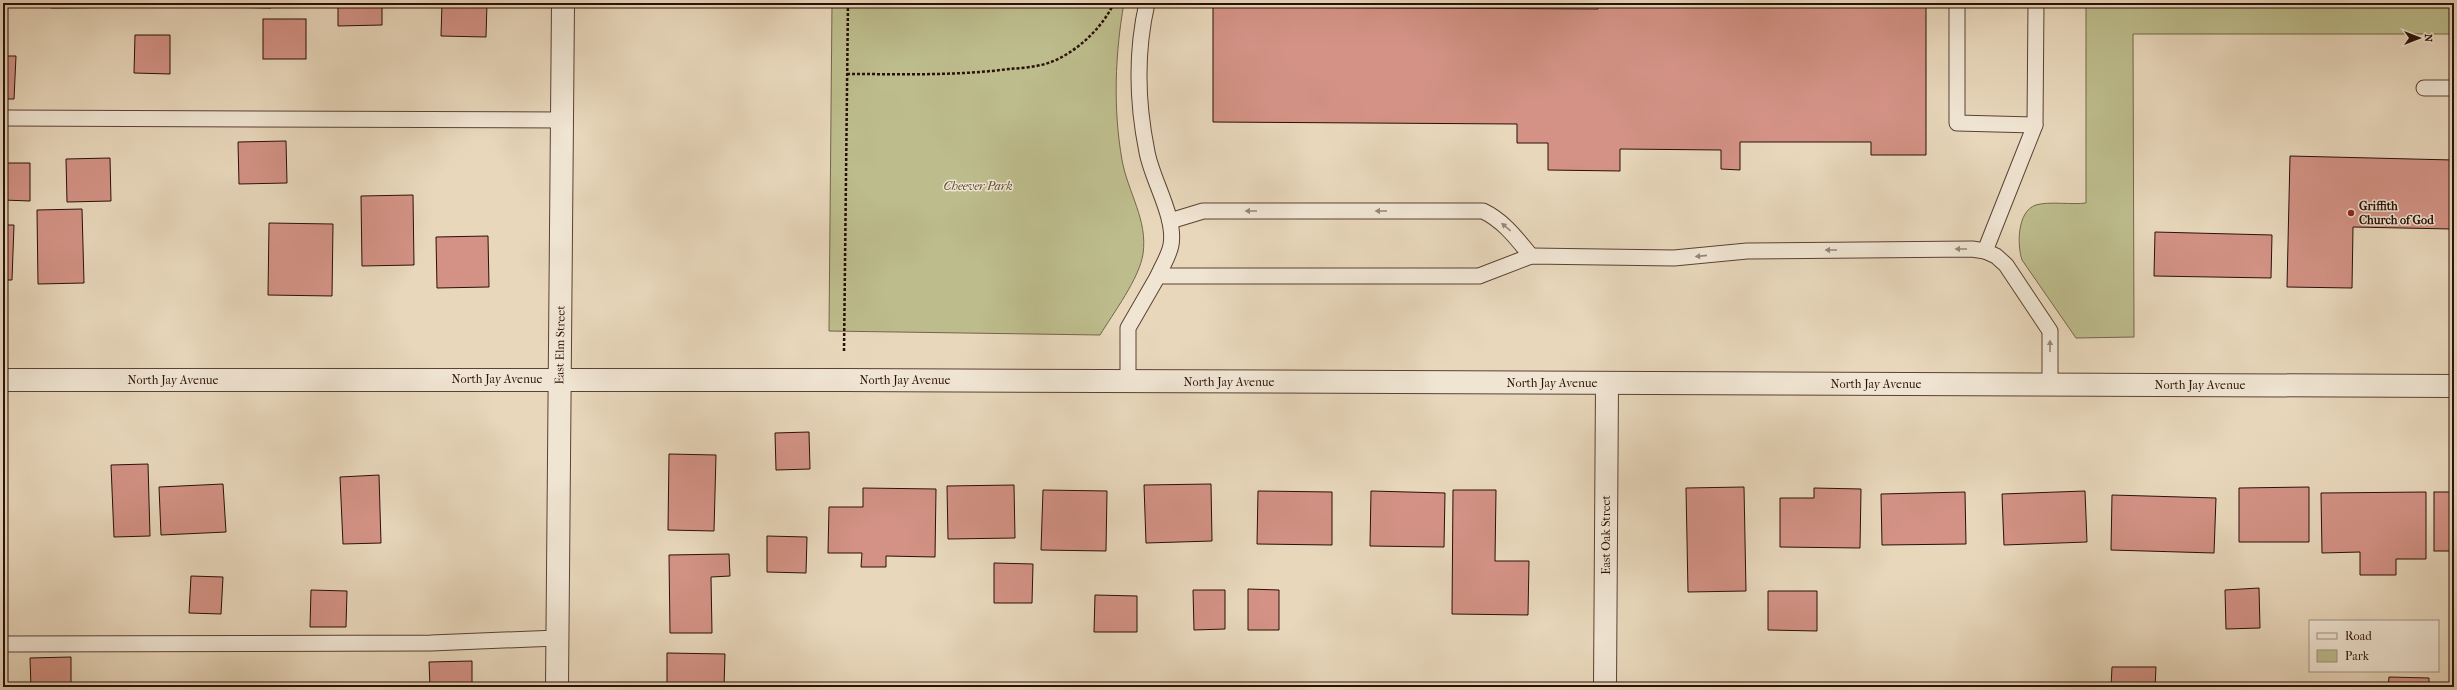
<svg xmlns="http://www.w3.org/2000/svg" width="2457" height="690" viewBox="0 0 2457 690" font-family="'IM FELL French Canon',serif">
<style>
.green{fill:#bdbc8c;stroke:#74664a}
.building{fill:#d39285;stroke:#2b1007}
.lines{fill:none;stroke-linecap:round;stroke-linejoin:round}
.service-casing{stroke:#5a4234;stroke-width:17}
.minor-casing{stroke:#5a4234;stroke-width:24}
.tertiary-casing{stroke:#5a4234;stroke-width:24}
.path{stroke:#2b1007;stroke-width:2.5;stroke-dasharray:3 2;stroke-linecap:butt}
.service{stroke:#f0e5d3;stroke-width:15}
.minor{stroke:#f0e5d3;stroke-width:22}
.tertiary{stroke:#f0e5d3;stroke-width:22}
.oneway{fill:#978577}
.poi-dot{fill:#8f2418;stroke:#f0e5d3;stroke-width:1.5}
.labels{text-anchor:middle;stroke-width:3;stroke-linejoin:round;paint-order:stroke}
.park-label{font-size:12px;font-style:italic;fill:#5e4c36;stroke:#f0e5d3}
.poi-label{font-size:12px;font-weight:bold;fill:#2b1007;stroke:#f0e5d3;text-anchor:start}
.street-label{font-size:12px;fill:#2b1007;stroke:#f0e5d3}
</style>
<rect width="100%" height="100%" fill="#e8d7bb"/>
<filter id="stains"><feTurbulence type="fractalNoise" baseFrequency=".005" numOctaves="4"/><feColorMatrix values="0 0 0 0 .2 0 0 0 0 .09 0 0 0 0 .02 0 0 0 .5 -.17"/></filter>
<radialGradient id="worn" r=".72"><stop offset=".6" stop-color="#630" stop-opacity="0"/><stop offset="1" stop-color="#630" stop-opacity=".3"/></radialGradient>
<g class="green">
<path d="M 832,3 L 1124,3 C 1115,54 1113,109 1122,160 C 1128,193 1148,220 1143,254 C 1139,279 1114,312 1100,335 L 829,331 Z"/>
<path d="M 2086,3 L 2454,3 L 2454,34 L 2133,34 L 2134,337 L 2076,338 L 2022,260 C 2017,245 2017,211 2036,205 C 2049,201 2072,205 2086,203 Z"/>
</g>
<g class="building">
<polygon points="50,3 148,3 148,7 51,8"/>
<polygon points="174,3 271,3 271,8 174,6"/>
<polygon points="338,3 382,3 382,25 338,26"/>
<polygon points="442,3 487,3 486,37 441,36"/>
<polygon points="1598,3 1926,3 1926,155 1871,155 1871,142 1740,142 1740,170 1721,169 1721,150 1620,149 1620,171 1548,170 1548,143 1517,143 1517,124 1213,122 1213,7 1598,9"/>
<rect x="263" y="19" width="43" height="40"/>
<polygon points="135,35 170,35 170,74 134,73"/>
<polygon points="3,56 16,56 14,99 3,99"/>
<polygon points="286,141 287,183 239,184 238,142"/>
<polygon points="2290,156 2453,160 2452,229 2353,227 2352,288 2287,287"/>
<polygon points="110,158 111,201 67,202 66,159"/>
<polygon points="3,163 30,163 30,201 3,200"/>
<polygon points="413,195 414,265 362,266 361,196"/>
<polygon points="82,209 84,283 38,284 37,210"/>
<polygon points="269,223 333,224 332,296 268,295"/>
<polygon points="3,225 14,225 12,280 3,280"/>
<polygon points="2155,232 2272,235 2271,278 2154,276"/>
<polygon points="488,236 489,287 437,288 436,237"/>
<polygon points="809,432 810,469 776,470 775,433"/>
<polygon points="669,454 716,455 714,531 668,530"/>
<polygon points="148,464 150,536 114,537 111,465"/>
<polygon points="379,475 381,543 343,544 340,477"/>
<polygon points="223,484 226,532 161,535 159,487"/>
<polygon points="1211,484 1212,541 1146,543 1144,485"/>
<polygon points="1014,485 1015,538 948,539 947,486"/>
<polygon points="1744,487 1746,591 1688,592 1686,488"/>
<polygon points="2309,487 2309,542 2239,542 2239,488"/>
<polygon points="863,488 936,489 935,557 886,556 886,567 861,567 862,553 828,553 829,507 863,507"/>
<polygon points="1814,488 1861,489 1860,548 1780,547 1780,498 1814,498"/>
<polygon points="1043,490 1107,491 1106,551 1041,550"/>
<polygon points="1453,490 1496,490 1495,561 1529,561 1528,615 1452,614"/>
<polygon points="1258,491 1332,492 1332,545 1257,544"/>
<polygon points="1371,491 1445,493 1444,547 1370,546"/>
<polygon points="2085,491 2087,542 2004,545 2002,494"/>
<polygon points="1965,492 1966,544 1882,545 1881,494"/>
<polygon points="2426,492 2426,559 2396,559 2396,575 2360,575 2360,552 2322,553 2321,493"/>
<rect x="2434" y="492" width="20" height="59"/>
<polygon points="2112,495 2216,498 2214,553 2111,550"/>
<polygon points="767,536 807,537 806,573 767,572"/>
<polygon points="729,554 730,576 711,577 712,633 670,633 669,555"/>
<polygon points="994,563 1033,564 1032,603 994,603"/>
<polygon points="191,576 223,577 221,614 189,613"/>
<polygon points="2259,588 2260,628 2226,629 2225,590"/>
<polygon points="1248,589 1279,590 1279,630 1248,630"/>
<polygon points="311,590 347,591 346,627 310,627"/>
<polygon points="1193,590 1225,590 1225,629 1194,630"/>
<polygon points="1768,591 1817,591 1817,631 1768,630"/>
<polygon points="1095,595 1137,596 1137,632 1094,632"/>
<polygon points="667,653 725,654 724,687 667,687"/>
<polygon points="71,657 71,687 31,687 30,658"/>
<polygon points="472,661 472,687 430,687 429,662"/>
<polygon points="2112,667 2156,667 2155,687 2111,687"/>
<polygon points="2389,677 2429,678 2429,687 2388,687"/>
</g>
<g class="lines">
<g class="service-casing">
<g id="service">
<path d="M 1147,3 C 1136,51 1137,103 1147,152 C 1152,180 1176,217 1171,245 C 1169,256 1162,266 1158,276"/>
<polyline points="1957,3 1957,123 2035,125"/>
<polyline points="2424,88 2454,88"/>
<polyline points="3,118 562,120"/>
<path d="M 1170,221 L 1203,211 L 1483,211 C 1504,221 1517,239 1531,256"/>
<polyline points="1985,251 2035,125 2036,3"/>
<polyline points="1128,381 1128,328 1158,276 1479,276 1531,256 1674,258 1747,251 1972,249 1985,251 1996,256 2006,265 2050,331 2050,385"/>
<polyline points="3,644 431,643 557,638"/>
</g>
</g>
<g class="minor-casing">
<g id="minor">
<polyline points="3,380 844,380 2454,386"/>
<polyline points="1605,687 1607,384"/>
</g>
</g>
<g class="tertiary-casing">
<polyline id="tertiary" points="557,687 563,3"/>
</g>
<g class="path">
<path d="M 847,74 C 901,74 955,76 1009,69 C 1022,68 1038,67 1051,62 C 1077,52 1102,28 1114,3"/>
<polyline points="844,351 848,3"/>
</g>
<use href="#service" class="service"/>
<use href="#minor" class="minor"/>
<use href="#tertiary" class="tertiary"/>
</g>
<defs><path id="oneway-solid" d="M-6-.8H1V-3.2L6.5 0L1 3.2V.8H-6Z"/></defs>
<g class="oneway">
<use href="#oneway-solid" transform="translate(1251 211) rotate(180)"/>
<use href="#oneway-solid" transform="translate(1381 211) rotate(180)"/>
<use href="#oneway-solid" transform="translate(1506 227) rotate(-140)"/>
<use href="#oneway-solid" transform="translate(1961 249) rotate(180)"/>
<use href="#oneway-solid" transform="translate(1831 250) rotate(180)"/>
<use href="#oneway-solid" transform="translate(1701 256) rotate(174)"/>
<use href="#oneway-solid" transform="translate(2050 346) rotate(-90)"/>
</g>
<circle class="poi-dot" cx="2351" cy="213" r="4"/>
<g class="labels">
<g class="park-label">
<text x="978" y="190">Cheever Park</text>
</g>
<g class="poi-label">
<text x="2359" y="210">Griffith<tspan x="2359" dy="14">Church of God</tspan></text>
</g>
<g class="street-label">
<text transform="translate(560 345) rotate(-89)" y="4">East Elm Street</text>
<text x="497" y="383">North Jay Avenue</text>
<text x="173" y="384">North Jay Avenue</text>
<text x="905" y="384">North Jay Avenue</text>
<text x="1229" y="386">North Jay Avenue</text>
<text x="1552" y="387">North Jay Avenue</text>
<text x="1876" y="388">North Jay Avenue</text>
<text x="2200" y="389">North Jay Avenue</text>
<text transform="translate(1606 535) rotate(-90)" y="4">East Oak Street</text>
</g>
</g>
<rect width="2457" height="690" fill="none" stroke="#e8d7bb" stroke-width="16"/>
<rect x="4" y="4" width="2449" height="682" fill="none" stroke="#2b1007" stroke-width="2"/>
<rect x="8" y="8" width="2441" height="674" fill="none" stroke="#2b1007"/>
<rect x="2309" y="620" width="130" height="52" fill="#f0e5d3" stroke="#a19081"/>
<rect x="2317" y="633" width="20" height="6" fill="#f0e5d3" stroke="#a19081"/>
<text x="2345" y="640" font-size="12" fill="#2b1007">Road</text>
<rect x="2317" y="650" width="20" height="12" fill="#bdbc8c" stroke="#a19081"/>
<text x="2345" y="660" font-size="12" fill="#2b1007">Park</text>
<g transform="translate(2419 38) rotate(90)" stroke="#f0e5d3" stroke-width="3" paint-order="stroke">
<path d="M0-3L7 15L0 10L-7 15Z" fill="#2b1007"/>
<text y="-6" font-size="11" font-weight="bold" text-anchor="middle" fill="#2b1007">N</text>
</g>
<rect width="100%" height="100%" filter="url(#stains)"/>
<rect width="100%" height="100%" fill="url(#worn)"/>
</svg>
